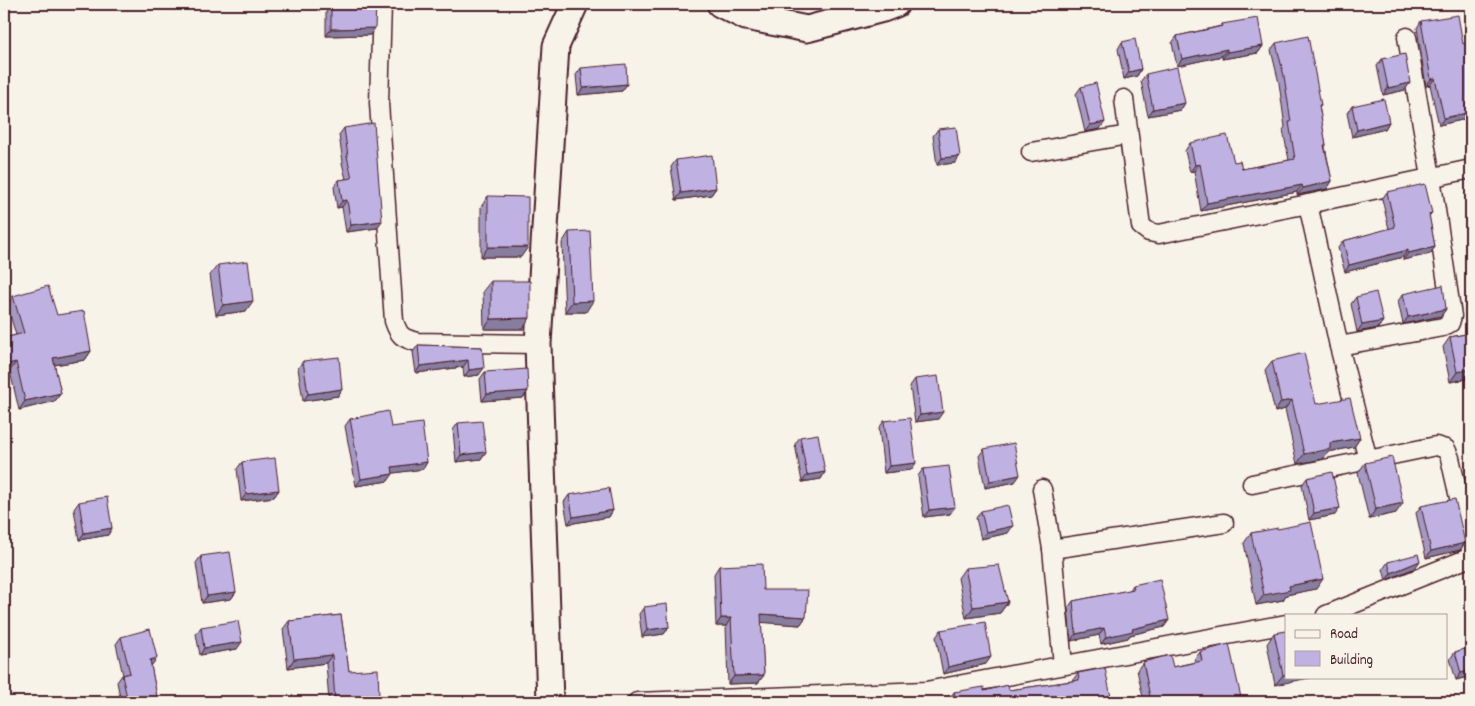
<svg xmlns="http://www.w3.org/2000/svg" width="1475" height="706" viewBox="0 0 1475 706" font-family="Dekko,sans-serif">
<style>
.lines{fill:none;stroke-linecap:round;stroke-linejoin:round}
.street-casing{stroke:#4a1f2b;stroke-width:21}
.secondary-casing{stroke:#4a1f2b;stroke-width:29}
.street{stroke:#f7f3e8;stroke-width:18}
.secondary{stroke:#f7f3e8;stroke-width:25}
.wall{fill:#a499c3;stroke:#4a1f2b}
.shaded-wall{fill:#867d9f;stroke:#4a1f2b}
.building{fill:#bfb2e3;stroke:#4a1f2b}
</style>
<rect width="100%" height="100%" fill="#f7f3e8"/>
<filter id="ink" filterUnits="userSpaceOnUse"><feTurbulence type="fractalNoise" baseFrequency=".02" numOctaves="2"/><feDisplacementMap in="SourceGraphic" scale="10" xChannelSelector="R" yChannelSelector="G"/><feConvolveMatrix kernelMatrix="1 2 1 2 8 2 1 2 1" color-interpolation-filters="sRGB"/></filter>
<g filter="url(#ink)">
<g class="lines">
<g class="street-casing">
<g id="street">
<path d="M 382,4 L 379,103 L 394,321 C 399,336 402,338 417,342 L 538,344"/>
<polyline points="1124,99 1141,226 1149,232 1159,234 1308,204 1471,169"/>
<polyline points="1031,152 1128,135"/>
<polyline points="1308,204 1339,346 1368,460"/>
<polyline points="1339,346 1443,327 1450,323 1452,316 1431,177 1407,37"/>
<polyline points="1252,484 1436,446 1446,449 1450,458 1471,550"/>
<polyline points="1042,489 1052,549 1063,665"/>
<polyline points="1052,549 1224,523"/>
<polyline points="1326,615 1471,557"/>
<polyline points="637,702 926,691 1286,624"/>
</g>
</g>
<g class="secondary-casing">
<g id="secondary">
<polyline points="720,4 746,17 807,29 883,9 896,4"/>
<polyline points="550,702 538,344 556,46 575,4"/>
</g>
</g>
<use href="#street" class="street"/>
<use href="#secondary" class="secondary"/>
</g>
<g class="wall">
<polygon points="331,5 375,28 370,35 326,36 326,12"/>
<polygon points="1421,21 1463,44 1471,68 1471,118 1439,125 1430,85 1426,86 1417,28"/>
<polygon points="1222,24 1263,46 1258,53 1222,59 1222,56 1177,66 1172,43 1177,36 1221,26"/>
<polygon points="1122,42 1141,69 1137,76 1124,79 1118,49"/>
<polygon points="1276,43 1321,105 1319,107 1326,145 1325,147 1332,181 1327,189 1297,195 1297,192 1201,211 1194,171 1190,172 1185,151 1190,143 1234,162 1242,169 1289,160 1283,130 1285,127 1279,83 1271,50"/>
<polygon points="1382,59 1405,90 1383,95 1377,66"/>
<polygon points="581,68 627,84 622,91 578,95 576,75"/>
<polygon points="1146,74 1181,110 1148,116 1141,81"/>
<polygon points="1081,87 1100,129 1085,132 1076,94"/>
<polygon points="1352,106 1389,122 1385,129 1352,137 1347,113"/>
<polygon points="344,128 377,228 346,232 342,207 337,208 334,187 339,180 346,179 342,163 343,162 339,135"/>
<polygon points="938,129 955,163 937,165 933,136"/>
<polygon points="676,160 716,188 711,195 676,200 671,167"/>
<polygon points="1387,192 1432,213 1429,216 1435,247 1430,254 1403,260 1403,257 1345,272 1338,248 1343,241 1389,229 1382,199"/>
<polygon points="488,196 521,257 481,257 481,207"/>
<polygon points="569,232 586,312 565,312 562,243"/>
<polygon points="218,265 246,311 216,315 210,275"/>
<polygon points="491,281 523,329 484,329 483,291"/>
<polygon points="1403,294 1446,309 1441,316 1403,324 1398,301"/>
<polygon points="13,296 57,315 91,351 85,360 54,365 61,393 55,401 19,410 10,371 4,372 4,338 16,335 7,305"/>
<polygon points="1356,297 1383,321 1378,328 1357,332 1351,304"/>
<polygon points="1471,333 1471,378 1450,382 1443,347 1450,337"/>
<polygon points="418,345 482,347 479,375 464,377 463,367 416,373 413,352"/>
<polygon points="303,361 342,389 338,396 303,401 298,368"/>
<polygon points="1272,361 1316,404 1360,438 1354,447 1328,452 1323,459 1297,464 1285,409 1275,412 1265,370"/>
<polygon points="485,372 528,391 523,398 482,401 480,379"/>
<polygon points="915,379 938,419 915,422 910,386"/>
<polygon points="1471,400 1471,410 1469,403"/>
<polygon points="350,419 391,427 427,462 423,469 392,473 388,481 356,486 345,426"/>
<polygon points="884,421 911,470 884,473 879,428"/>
<polygon points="458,423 481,459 456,462 453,430"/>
<polygon points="800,437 825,472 821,479 802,482 795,444"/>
<polygon points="984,449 1015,482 985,488 979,456"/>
<polygon points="242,462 279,490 274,497 241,501 237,469"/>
<polygon points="1365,463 1396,513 1369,519 1358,473"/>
<polygon points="923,469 950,514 924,517 918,476"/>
<polygon points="1307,478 1335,515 1309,520 1302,485"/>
<polygon points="569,495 613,510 609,517 568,524 564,502"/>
<polygon points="79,502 112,528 108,535 79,540 74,509"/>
<polygon points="1421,506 1465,543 1460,550 1426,558 1416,513"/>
<polygon points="981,511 1008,533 981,539 976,518"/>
<polygon points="1278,529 1316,589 1286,595 1283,600 1256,605 1244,543 1251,533"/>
<polygon points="201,556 236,592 231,599 202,603 196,563"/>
<polygon points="1388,562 1415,568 1386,580 1383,569"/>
<polygon points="719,566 763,590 806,617 800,625 761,622 764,675 758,683 728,684 726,626 716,626 714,574"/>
<polygon points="965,568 1008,602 1000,613 966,618 958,578"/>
<polygon points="1133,585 1169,620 1164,627 1130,635 1128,638 1101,644 1099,635 1071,641 1068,608 1073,601 1130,590"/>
<polygon points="644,607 669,627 664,634 642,637 639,614"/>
<polygon points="341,615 349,671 379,697 375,702 329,702 326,663 288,668 283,629 289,621"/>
<polygon points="201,627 237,649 200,655 196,634"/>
<polygon points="941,630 986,664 943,674 936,637"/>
<polygon points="1274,633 1286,677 1275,685 1267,644"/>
<polygon points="121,637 152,665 151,666 158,702 121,702 117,682 122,675 123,675 116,644"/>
<polygon points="1471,647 1471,676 1456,680 1450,659 1455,652"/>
<polygon points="1200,652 1242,702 1144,702 1137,670 1143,662 1173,667 1195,662 1194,660"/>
<polygon points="1078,673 1112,702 949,702 948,700 954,692 1009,690 1072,681"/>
</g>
<g class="shaded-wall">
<polygon points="284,4 321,4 320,6 282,7"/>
<polygon points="375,28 370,35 326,36 331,29"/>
<polygon points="1263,46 1258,53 1222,59 1227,52"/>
<polygon points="1227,49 1222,56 1177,66 1182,59"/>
<polygon points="1141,69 1137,76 1124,79 1129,72"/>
<polygon points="1435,78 1430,85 1426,86 1431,79"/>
<polygon points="1410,83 1405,90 1383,95 1388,88"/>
<polygon points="627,84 622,91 578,95 583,88"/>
<polygon points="1185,103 1181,110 1148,116 1153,109"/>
<polygon points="1471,112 1471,118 1439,125 1444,118"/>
<polygon points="1105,122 1100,129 1085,132 1090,125"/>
<polygon points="1389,122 1385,129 1352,137 1357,130"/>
<polygon points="960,156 955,163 937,165 942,158"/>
<polygon points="1200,164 1194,171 1190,172 1195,165"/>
<polygon points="1332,181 1327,189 1297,195 1303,188"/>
<polygon points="1302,185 1297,192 1201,211 1207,203"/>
<polygon points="716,188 711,195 676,200 681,193"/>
<polygon points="347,200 342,207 337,208 342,201"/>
<polygon points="382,221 377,228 346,232 351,225"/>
<polygon points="488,247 528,247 521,257 481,257"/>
<polygon points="1435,247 1430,254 1403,260 1408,253"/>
<polygon points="1408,250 1403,257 1345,272 1349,265"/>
<polygon points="253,301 246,311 216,315 223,305"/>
<polygon points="593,301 586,312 565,312 572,302"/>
<polygon points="1446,309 1441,316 1403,324 1408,317"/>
<polygon points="530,318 523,329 484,329 491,319"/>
<polygon points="1383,321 1378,328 1357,332 1362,325"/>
<polygon points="91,351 85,360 47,366 53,358"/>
<polygon points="468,360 463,367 416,373 420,366"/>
<polygon points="16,362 10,371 4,372 4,365"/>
<polygon points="484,368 479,375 464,377 469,370"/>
<polygon points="1471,369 1471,378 1450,382 1457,372"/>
<polygon points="342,389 338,396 303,401 308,394"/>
<polygon points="528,391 523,398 482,401 487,394"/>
<polygon points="61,393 55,401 19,410 25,401"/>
<polygon points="1292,400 1285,409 1275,412 1281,402"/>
<polygon points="943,412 938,419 915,422 920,415"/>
<polygon points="1360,438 1354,447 1328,452 1323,459 1297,464 1304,454 1330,443"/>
<polygon points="486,452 481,459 456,462 461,455"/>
<polygon points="427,462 423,469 387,474 392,467"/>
<polygon points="916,463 911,470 884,473 889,466"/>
<polygon points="825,472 821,479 802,482 807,475"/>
<polygon points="393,474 388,481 356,486 361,479"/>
<polygon points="1020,475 1015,482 985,488 990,481"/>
<polygon points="279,490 274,497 241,501 246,494"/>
<polygon points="1403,503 1396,513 1369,519 1376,509"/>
<polygon points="955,507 950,514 924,517 929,510"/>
<polygon points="1340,508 1335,515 1309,520 1314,513"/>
<polygon points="613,510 609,517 568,524 573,517"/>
<polygon points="1013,526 1008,533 981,539 986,532"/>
<polygon points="112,528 108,535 79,540 84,533"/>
<polygon points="1465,543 1460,550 1426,558 1431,551"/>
<polygon points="1420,561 1415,568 1386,580 1391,573"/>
<polygon points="1323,579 1316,589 1286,595 1283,600 1256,605 1264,595 1289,586"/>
<polygon points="236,592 231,599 202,603 207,596"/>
<polygon points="1008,602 1000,613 966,618 973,607"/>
<polygon points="761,614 806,617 800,625 755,622"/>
<polygon points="721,618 731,618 726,626 716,626"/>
<polygon points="1169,620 1164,627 1130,635 1128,638 1101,644 1106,637 1132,629"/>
<polygon points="669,627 664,634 642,637 647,630"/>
<polygon points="1104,628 1099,635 1071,641 1076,634"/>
<polygon points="242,642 237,649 200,655 204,648"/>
<polygon points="332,655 326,663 288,668 294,659"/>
<polygon points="991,657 986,664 943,674 948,667"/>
<polygon points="157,658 152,665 145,667 150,660"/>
<polygon points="1471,670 1471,676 1456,680 1461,673"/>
<polygon points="1286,674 1286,677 1314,677 1275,685 1283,675"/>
<polygon points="764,675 758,683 728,684 734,676"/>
<polygon points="379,697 375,702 336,702"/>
</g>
<g class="building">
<polygon points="376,4 375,28 331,29 331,5"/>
<polygon points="1458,15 1463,44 1466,43 1471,68 1471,112 1444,118 1435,78 1431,79 1421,21"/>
<polygon points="1258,18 1263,46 1227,52 1227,49 1182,59 1177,36 1223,26 1222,24"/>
<polygon points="1308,36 1321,105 1319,105 1326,145 1324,145 1332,181 1303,188 1302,185 1207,203 1200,164 1195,165 1190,143 1227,135 1234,162 1240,161 1242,169 1295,159 1289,122 1291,122 1284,76 1276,43"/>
<polygon points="1135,39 1141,69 1129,72 1122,42"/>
<polygon points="1405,54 1410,83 1388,88 1382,59"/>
<polygon points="626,64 627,84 583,88 581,68"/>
<polygon points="1177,67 1185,103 1153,109 1146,74"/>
<polygon points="1096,83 1105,122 1090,125 1081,87"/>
<polygon points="1384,99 1389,122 1357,130 1352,106"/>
<polygon points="374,123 382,221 351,225 347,200 342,201 339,180 352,178 347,156 348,156 344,128"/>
<polygon points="956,127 960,156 942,158 938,129"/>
<polygon points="712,155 716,188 681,193 676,160"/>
<polygon points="1425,184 1431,209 1432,213 1429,214 1435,247 1408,253 1408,250 1349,265 1343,241 1395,227 1387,192"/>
<polygon points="488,196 528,197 528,247 488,247"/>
<polygon points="590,231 593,301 572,302 569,232"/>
<polygon points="248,261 253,301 223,305 218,265"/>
<polygon points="491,281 530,281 530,318 491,319"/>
<polygon points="1443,285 1446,309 1408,317 1403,294"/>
<polygon points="48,286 57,315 84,311 91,351 53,358 61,393 25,401 16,362 4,365 4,338 24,333 13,296"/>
<polygon points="1376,292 1383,321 1362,325 1356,297"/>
<polygon points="1471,333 1471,369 1457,372 1450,337"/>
<polygon points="418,345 482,347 484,368 469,370 468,360 420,366"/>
<polygon points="1304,353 1316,404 1350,398 1360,438 1330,443 1330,449 1304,454 1292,400 1281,402 1272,361"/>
<polygon points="339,357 342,389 308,394 303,361"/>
<polygon points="527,369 528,391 487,394 485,372"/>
<polygon points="938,376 943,412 920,415 915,379"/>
<polygon points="388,411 391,427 422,423 427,462 392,467 393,474 361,479 350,419"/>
<polygon points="910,418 916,463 889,466 884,421"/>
<polygon points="482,421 486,452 461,455 458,423"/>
<polygon points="818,434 825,472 807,475 800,437"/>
<polygon points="1014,443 1020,475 990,481 984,449"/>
<polygon points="1392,457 1403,503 1376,509 1365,463"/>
<polygon points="275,458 279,490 246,494 242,462"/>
<polygon points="949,466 955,507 929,510 923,469"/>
<polygon points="1332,472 1340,508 1314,513 1307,478"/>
<polygon points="609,488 613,510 573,517 569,495"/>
<polygon points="107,497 112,528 84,533 79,502"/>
<polygon points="1455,499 1465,543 1431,551 1421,506"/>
<polygon points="1008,505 1013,526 986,532 981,511"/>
<polygon points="1311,522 1323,579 1289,586 1290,590 1264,595 1251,533 1278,528 1278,529"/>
<polygon points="230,552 236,592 207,596 201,556"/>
<polygon points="1418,554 1420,561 1391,573 1388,562"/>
<polygon points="762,564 763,590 808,590 806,617 761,614 764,675 734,676 731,618 721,618 719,566"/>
<polygon points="999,565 1008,602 973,607 965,568"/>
<polygon points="1160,579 1169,620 1132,629 1133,631 1106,637 1104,628 1076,634 1073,601 1134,589 1133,585"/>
<polygon points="667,604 669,627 647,630 644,607"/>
<polygon points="341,615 349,671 378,669 379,697 335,702 332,655 294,659 289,621"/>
<polygon points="238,621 242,642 204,648 201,627"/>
<polygon points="985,622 991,657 948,667 941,630"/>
<polygon points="150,629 157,658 150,660 158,702 128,702 122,675 130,673 121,637"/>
<polygon points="1286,631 1286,674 1283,675 1274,633"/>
<polygon points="1229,644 1242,702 1151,702 1143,662 1170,655 1173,667 1202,661 1200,652"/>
<polygon points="1471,647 1471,670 1461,673 1455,652"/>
<polygon points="1105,668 1112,702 956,702 954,692 984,687 984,691 1008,685 1009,690 1079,680 1078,673"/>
</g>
</g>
<rect width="1475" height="706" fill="none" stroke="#f7f3e8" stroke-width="20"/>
<rect x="10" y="10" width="1455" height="686" fill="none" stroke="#4a1f2b" stroke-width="2" filter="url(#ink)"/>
<rect x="1285" y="614" width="162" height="65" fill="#f7f3e8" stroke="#b29e9c"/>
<rect x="1295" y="630" width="25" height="8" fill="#f7f3e8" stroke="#b29e9c"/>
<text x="1330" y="638" font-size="15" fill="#4a1f2b">Road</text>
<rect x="1295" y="651" width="25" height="15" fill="#bfb2e3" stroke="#b29e9c"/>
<text x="1330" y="664" font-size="15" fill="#4a1f2b">Building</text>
</svg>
